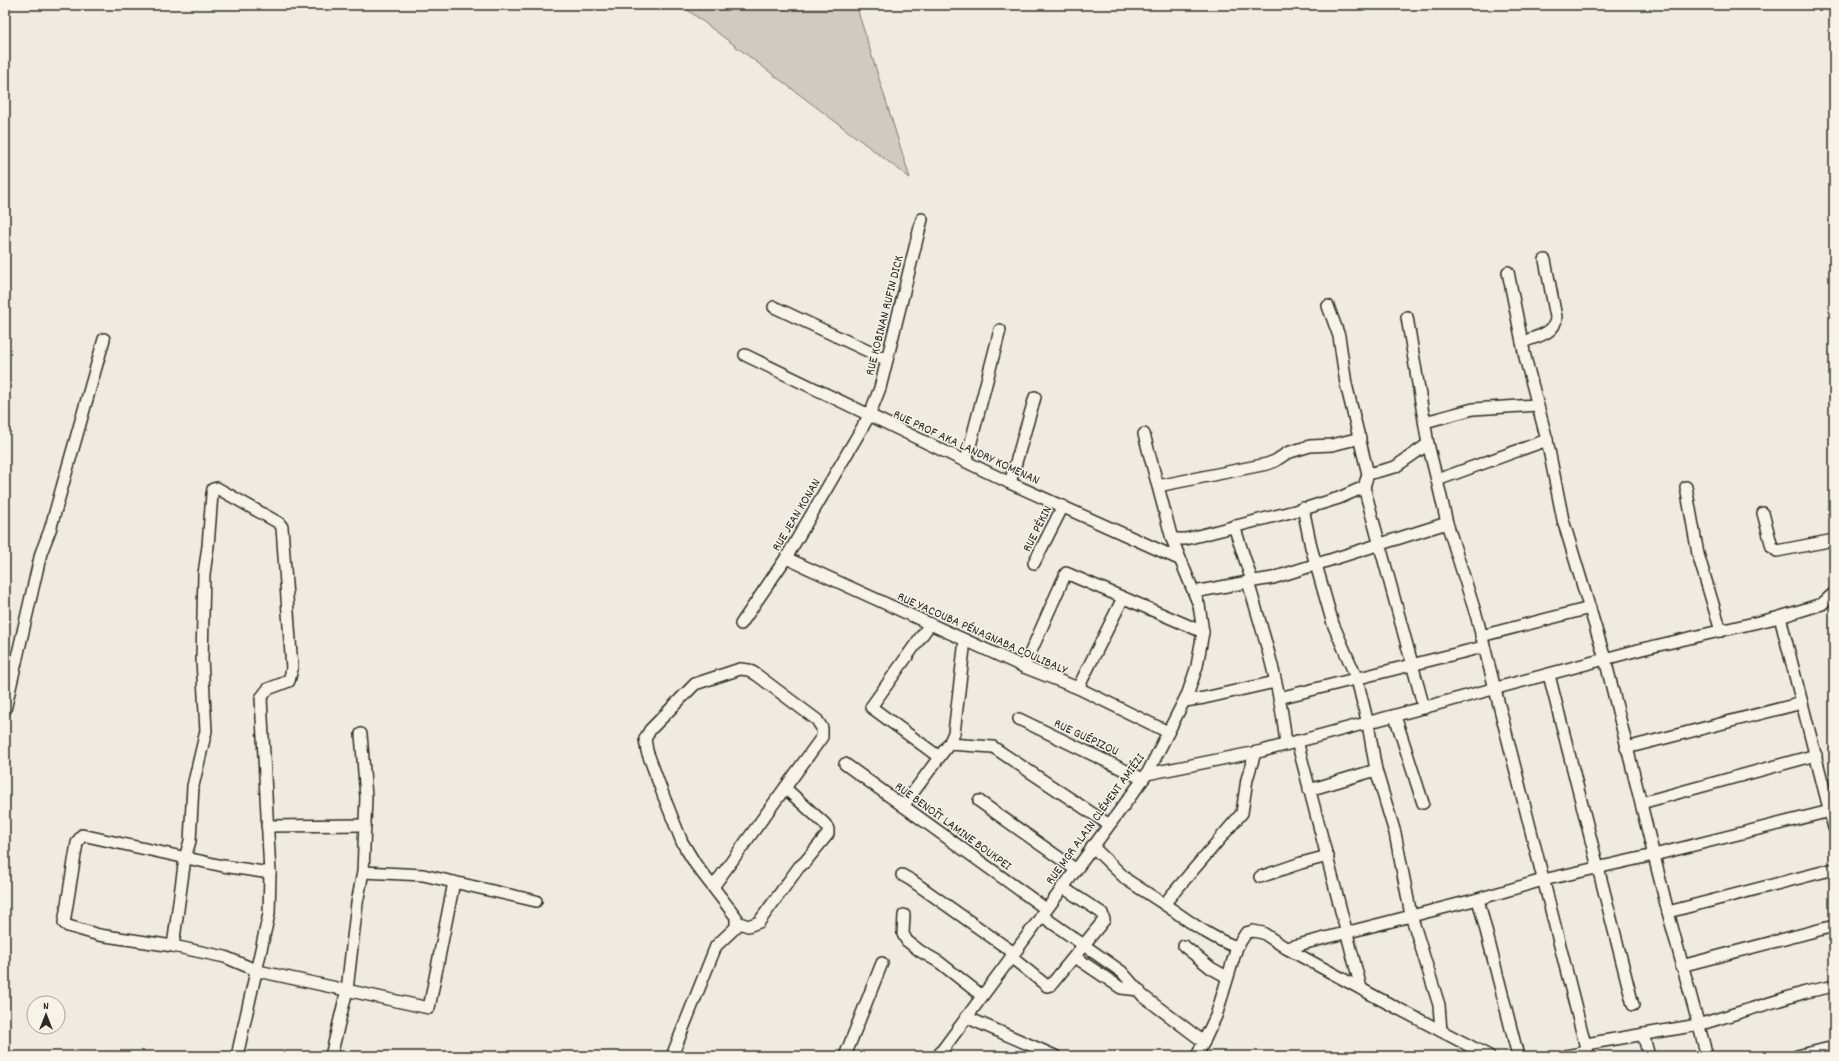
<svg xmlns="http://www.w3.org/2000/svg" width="1839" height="1061" viewBox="0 0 1839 1061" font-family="Dekko,sans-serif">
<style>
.green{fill:#cfcbc2;stroke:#7d7b76}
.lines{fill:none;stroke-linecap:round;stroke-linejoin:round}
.minor-casing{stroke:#2b2b2b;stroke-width:14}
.minor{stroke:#f7f3e8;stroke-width:11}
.labels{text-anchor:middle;stroke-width:3;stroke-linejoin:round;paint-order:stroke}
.street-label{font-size:13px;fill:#2b2b2b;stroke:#f7f3e8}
</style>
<rect width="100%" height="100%" fill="#efebe0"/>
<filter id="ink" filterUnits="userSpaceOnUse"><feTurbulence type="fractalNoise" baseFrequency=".025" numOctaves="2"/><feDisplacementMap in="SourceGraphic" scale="8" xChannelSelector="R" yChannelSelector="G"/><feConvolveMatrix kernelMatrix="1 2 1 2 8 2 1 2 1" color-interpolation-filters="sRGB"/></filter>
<g filter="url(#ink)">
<polygon class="green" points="681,5 856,5 910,178"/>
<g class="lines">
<g class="minor-casing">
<g id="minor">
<polyline points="1508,272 1525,357 1547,440 1563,520 1605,659 1668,912 1707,1056"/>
<polyline points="774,307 887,360"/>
<polyline points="1407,317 1428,444 1437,480 1447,523 1477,618 1588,1056"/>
<path d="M 1522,342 C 1535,337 1556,334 1556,317 L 1545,260"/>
<polyline points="745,355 1010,483 1179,559"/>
<polyline points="1425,422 1473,409 1537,405"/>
<polyline points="966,461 1000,330"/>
<polyline points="1368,474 1395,467 1428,444"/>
<polyline points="1437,480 1547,440"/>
<polyline points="1010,483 1035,397"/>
<polyline points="1158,486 1267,464 1275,461 1287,453 1310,446 1332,445 1360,438"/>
<polyline points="1364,487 1424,708"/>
<polyline points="1686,487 1698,554 1721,631"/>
<polyline points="1303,508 1311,547 1333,624 1357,679 1368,724 1376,770 1395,833 1411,915 1439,1005 1441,1031"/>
<polyline points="1763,513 1772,547 1777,551 1834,540"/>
<polyline points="1234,526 1252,581"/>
<polyline points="1172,539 1186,539 1310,507 1339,498 1364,487 1368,474 1346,384 1339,336 1328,306"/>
<polyline points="786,558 1024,667 1078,688 1168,732"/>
<polyline points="1034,563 1063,506"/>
<polyline points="1248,582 1273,578 1447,523"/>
<path d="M 1194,592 L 1248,582 C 1264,635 1281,689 1286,744"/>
<polyline points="1780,617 1834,828"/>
<polyline points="741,624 786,558 869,416 880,388 922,219"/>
<polyline points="930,624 871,707 939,757"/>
<polyline points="1481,636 1590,608"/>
<polyline points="1024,667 1066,573 1203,632"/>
<polyline points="1549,675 1633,1005"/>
<polyline points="1078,688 1123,598"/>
<polyline points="1279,698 1483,647"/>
<polyline points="1185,701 1204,698 1275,682"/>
<polyline points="5,710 41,553 50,530 104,339"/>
<polyline points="1395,716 1423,803"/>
<polyline points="1019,719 1143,779"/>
<polyline points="1297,741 1361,988"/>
<polyline points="949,744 993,747 1108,824"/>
<polyline points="1626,748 1802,703"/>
<polyline points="845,764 1046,909"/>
<polyline points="1147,774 1262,751 1642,649 1780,617 1822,604 1834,593"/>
<polyline points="1309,790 1376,770"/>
<polyline points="979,801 1075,869"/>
<polyline points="1641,803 1816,755"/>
<polyline points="903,806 949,744 954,733 965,640"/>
<polyline points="267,826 365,825"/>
<polyline points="1092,846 1127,880 1164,904"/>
<polyline points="363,872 423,875 536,901"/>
<polyline points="270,873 223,866 82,835 77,843 64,923 68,926 99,935 173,946 225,957 258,971 429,1008 454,882"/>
<polyline points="902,875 911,880 1014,953"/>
<polyline points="1260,877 1301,863 1328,856"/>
<polyline points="1478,899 1518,1056"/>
<polyline points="1668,912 1834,869"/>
<polyline points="904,915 903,934 907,941 920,951 939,962 981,995"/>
<polyline points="1041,915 1122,972 1143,996 1204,1042"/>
<polyline points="737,922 748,926 759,922 799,867 805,862 828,834 828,829 825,824 785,788"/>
<polyline points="173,946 185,858 190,841 193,786 206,731 202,659 204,574 208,546 212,494 213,489 217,488 279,523 282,527 292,669 289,681 268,689 261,698 270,873 269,914 237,1056"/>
<polyline points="1184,946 1211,968 1227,977"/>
<path d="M 1237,947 C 1210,938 1188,920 1164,904 L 1242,813 L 1247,779 L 1255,753"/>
<polyline points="1286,948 1478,899 1543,880 1654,855 1834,810"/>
<polyline points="1011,957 1047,986 1051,985 1104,920 1102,913 1062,887"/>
<polyline points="1075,957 1121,988 1139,990"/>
<polyline points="1681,966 1834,926"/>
<polyline points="966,1017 1055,1056"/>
<polyline points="1643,1034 1649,1056"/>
<polyline points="1586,1044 1698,1025 1806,992 1834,986"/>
<polyline points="331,1056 347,990 357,903 363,872 366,797 361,734"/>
<polyline points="672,1056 716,946 736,927 736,917 696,865 682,842 664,797 647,751 645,739 650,730 695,684 740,669 749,670 757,675 817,720 822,728 822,737 713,887"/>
<polyline points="845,1056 882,963"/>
<polyline points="938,1056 1147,774 1188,693 1197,666 1203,632 1199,605 1172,539 1144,434"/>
<polyline points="1197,1056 1216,1016 1237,947 1246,933 1253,931 1263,933 1286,948 1376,997 1489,1056"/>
<polyline points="1566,1056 1587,1052"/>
<polyline points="1797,1056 1834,1047"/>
</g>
</g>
<use href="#minor" class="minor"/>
</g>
</g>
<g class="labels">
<g class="street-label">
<text transform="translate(883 315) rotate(-76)" y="5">RUE KOBINAN RUFIN DICK</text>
<text transform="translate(967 446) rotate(25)" y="5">RUE PROF AKA LANDRY KOMENAN</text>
<text transform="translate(795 514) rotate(-59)" y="5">RUE JEAN KONAN</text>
<text transform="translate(1036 528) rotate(-63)" y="5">RUE PÉKIN</text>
<text transform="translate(983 632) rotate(24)" y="5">RUE YACOUBA PÉNAGNABA COULIBALY</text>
<text transform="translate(1087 736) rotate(25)" y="5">RUE GUÉPIZOU</text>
<text transform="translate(1094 818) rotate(-54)" y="5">RUE MGR ALAIN CLÉMENT AMIÉZI</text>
<text transform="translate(954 825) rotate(36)" y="5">RUE BENOÎT LAMINE BOUKPEI</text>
</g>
</g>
<rect width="1839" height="1061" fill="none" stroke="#f7f3e8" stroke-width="20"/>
<rect x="10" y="10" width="1819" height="1041" fill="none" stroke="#2b2b2b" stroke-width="1.5" filter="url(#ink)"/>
<g transform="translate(46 1015)"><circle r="19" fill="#f7f3e8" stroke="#a5a39c"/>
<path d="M0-3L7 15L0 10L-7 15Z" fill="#2b2b2b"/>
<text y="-6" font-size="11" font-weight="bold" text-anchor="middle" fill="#2b2b2b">N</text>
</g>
</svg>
